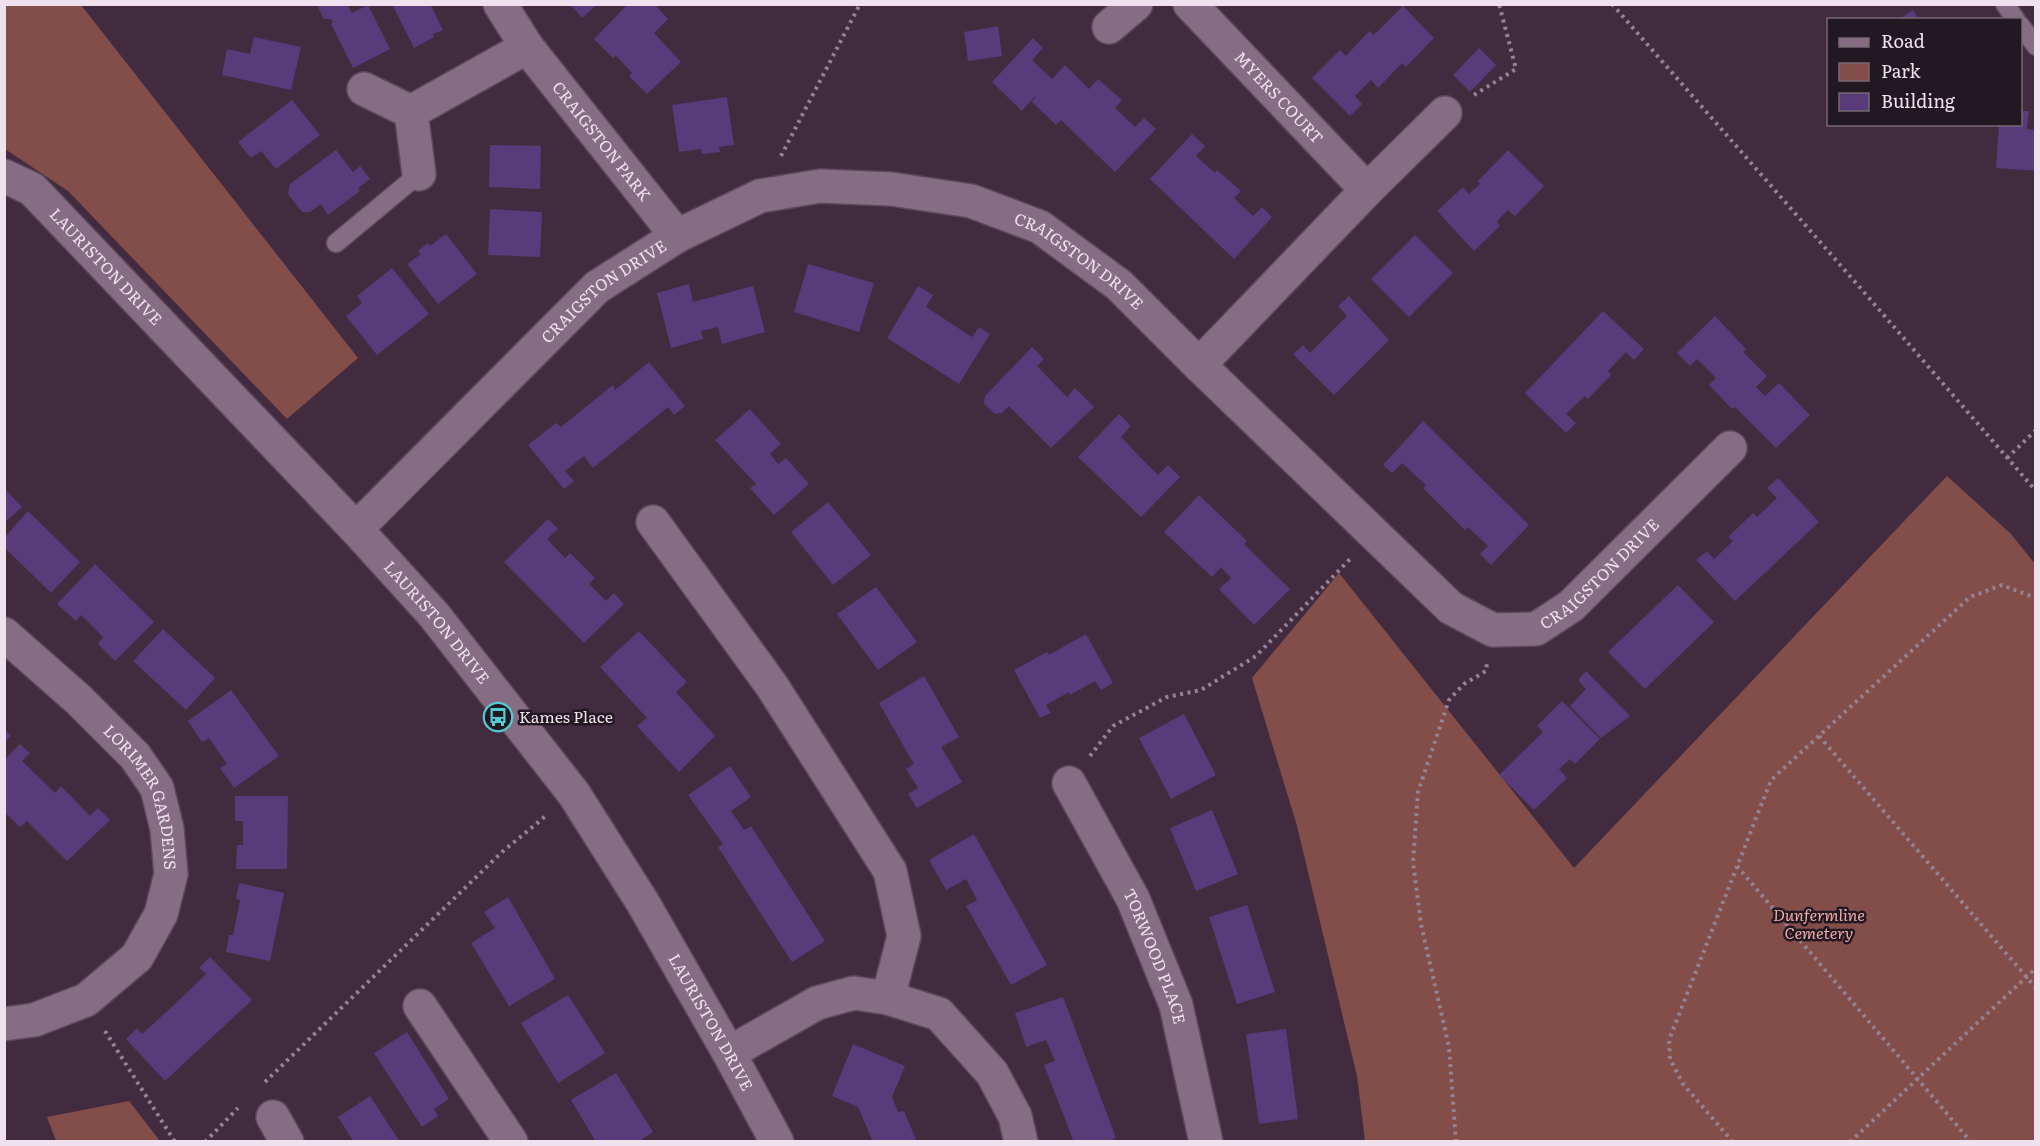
<svg xmlns="http://www.w3.org/2000/svg" width="2040" height="1146" viewBox="0 0 2040 1146" font-family="Literata,serif">
<style>
.green{fill:#834d4a}
.building{fill:#593a7a}
.lines{fill:none;stroke-linecap:round;stroke-linejoin:round}
.service-casing{stroke:#5c495a;stroke-width:21}
.minor-casing{stroke:#5c495a;stroke-width:36}
.path{stroke:#958292;stroke-width:4;stroke-dasharray:3 4.5;stroke-linecap:butt}
.service{stroke:#876d84;stroke-width:18}
.minor{stroke:#876d84;stroke-width:33}
.labels{text-anchor:middle;stroke-width:5;stroke-linejoin:round;paint-order:stroke}
.street-label{font-size:16px;fill:#f0e1ee;stroke:#221821}
.poi-label{font-size:16px;fill:#f0e1ee;stroke:#221821;text-anchor:start}
.park-label{font-size:16px;font-style:italic;fill:#f1aca7;stroke:#221821}
</style>
<rect width="100%" height="100%" fill="#422b3f"/>
<g class="green">
<polygon points="4,5 81,5 358,358 287,419 68,191 5,149"/>
<polygon points="1947,476 2011,534 2035,564 2035,1141 1365,1141 1357,1076 1297,826 1252,678 1339,573 1574,868"/>
<polygon points="129,1101 160,1141 56,1141 47,1117"/>
</g>
<g class="building">
<polygon points="319,4 347,4 352,13 368,5 390,49 353,68 331,24 333,23 331,19 324,19 318,7"/>
<polygon points="392,4 430,4 443,30 433,34 434,37 414,48"/>
<polygon points="570,4 598,4 582,18"/>
<polygon points="628,4 654,4 668,19 654,33 681,62 647,94 629,76 632,73 623,63 616,56 613,58 594,39"/>
<polygon points="1403,6 1434,38 1406,67 1402,63 1378,88 1371,80 1355,96 1362,104 1350,116 1312,78 1340,50 1346,56 1369,31 1374,35"/>
<polygon points="1913,10 1919,20 1898,20"/>
<polygon points="998,26 1002,56 968,61 964,32"/>
<polygon points="254,37 301,47 291,90 222,75 227,49 250,54"/>
<polygon points="1033,38 1043,48 1032,60 1052,79 1065,65 1089,89 1098,79 1122,100 1115,108 1135,127 1144,118 1156,129 1115,172 1061,120 1056,125 1032,102 1037,94 1022,111 992,82"/>
<polygon points="1479,48 1496,65 1470,92 1453,75"/>
<polygon points="727,97 734,145 719,147 720,152 702,154 701,149 679,152 672,105"/>
<polygon points="292,100 320,135 276,169 261,151 251,158 238,142"/>
<polygon points="2020,111 2029,111 2027,129 2036,130 2036,171 1996,168 1999,124 2020,124"/>
<polygon points="1192,134 1205,146 1196,156 1215,173 1217,170 1241,191 1234,198 1253,216 1262,207 1272,217 1234,259 1150,179"/>
<polygon points="490,145 541,146 540,189 489,187"/>
<polygon points="336,150 353,172 360,166 370,179 358,188 360,191 328,215 321,204 310,212 302,212 288,194 290,184"/>
<polygon points="1508,150 1544,186 1515,216 1508,210 1497,221 1500,226 1474,251 1437,211 1463,187 1469,194 1480,184 1478,181"/>
<polygon points="490,209 542,212 540,257 488,255"/>
<polygon points="446,234 477,274 438,304 407,264 421,254 418,251 428,243 430,246"/>
<polygon points="1415,235 1453,273 1409,317 1371,279"/>
<polygon points="808,264 874,283 859,332 794,312"/>
<polygon points="392,268 429,314 377,355 346,316 362,303 357,296"/>
<polygon points="689,284 693,302 753,286 765,332 722,344 718,327 701,331 703,339 671,348 657,293"/>
<polygon points="918,286 933,295 926,307 972,337 979,327 990,334 959,384 887,338"/>
<polygon points="1349,296 1389,340 1334,395 1293,354 1303,345 1310,353 1347,316 1338,306"/>
<polygon points="1603,311 1644,349 1634,360 1626,352 1608,371 1611,375 1588,399 1585,396 1566,414 1576,423 1566,433 1525,393"/>
<polygon points="1715,316 1746,349 1743,352 1767,376 1756,387 1765,396 1779,383 1810,415 1776,448 1735,407 1732,409 1709,385 1716,378 1697,359 1690,366 1677,353"/>
<polygon points="1032,347 1044,359 1037,366 1067,397 1075,388 1094,407 1051,448 1009,406 1002,413 995,414 984,404 985,396"/>
<polygon points="649,362 685,406 674,415 668,407 593,468 584,456 565,471 574,481 564,489 528,445 556,423 561,427 613,385 615,390"/>
<polygon points="750,409 781,444 770,454 778,464 786,458 809,484 774,515 750,488 756,484 715,440"/>
<polygon points="1119,414 1131,426 1121,437 1142,459 1158,475 1168,465 1180,477 1141,517 1078,457"/>
<polygon points="1423,421 1529,525 1491,565 1480,554 1488,546 1468,527 1465,530 1423,488 1426,485 1402,463 1392,473 1383,465"/>
<polygon points="1778,478 1819,522 1735,601 1696,560 1707,551 1714,559 1733,541 1728,537 1753,513 1757,517 1777,498 1767,488"/>
<polygon points="4,488 22,507 4,523"/>
<polygon points="1199,495 1247,541 1244,544 1290,589 1254,625 1219,589 1231,578 1221,567 1212,577 1164,532"/>
<polygon points="828,502 871,555 833,585 791,532"/>
<polygon points="28,511 80,562 51,593 5,548 5,537"/>
<polygon points="548,519 558,529 547,539 565,558 570,553 595,578 589,584 606,601 614,593 624,604 584,643 504,562"/>
<polygon points="95,564 154,622 115,661 98,644 103,637 81,615 76,621 57,604"/>
<polygon points="1678,585 1714,622 1645,689 1608,652"/>
<polygon points="876,587 917,642 878,670 837,614"/>
<polygon points="163,629 215,678 186,710 133,661"/>
<polygon points="639,631 687,682 676,692 715,736 679,772 637,726 647,718 600,667"/>
<polygon points="1086,634 1113,683 1101,690 1095,681 1070,695 1069,692 1046,705 1051,713 1040,718 1014,670 1047,652 1049,655"/>
<polygon points="1586,671 1630,716 1601,738 1570,706 1586,689 1578,680"/>
<polygon points="924,676 959,737 941,747 962,782 917,808 908,794 918,788 906,769 914,764 879,703"/>
<polygon points="231,690 279,756 234,788 220,768 227,764 209,738 202,742 188,721"/>
<polygon points="1562,701 1600,739 1575,764 1570,759 1559,769 1567,778 1534,810 1499,775 1543,732 1537,726"/>
<polygon points="1184,714 1216,775 1171,799 1139,738"/>
<polygon points="4,729 11,736 4,742"/>
<polygon points="20,744 30,753 22,761 55,793 61,786 90,816 98,808 110,820 67,861 27,821 20,827 4,812 4,760"/>
<polygon points="730,766 751,797 731,811 744,830 751,826 825,941 792,962 718,847 723,844 688,795"/>
<polygon points="235,796 288,796 287,869 236,869 237,845 243,845 243,821 235,821"/>
<polygon points="1212,810 1238,874 1196,891 1170,828"/>
<polygon points="974,834 1047,965 1011,985 966,906 977,900 966,879 946,890 929,860"/>
<polygon points="239,883 284,893 270,961 226,952 229,935 233,935 240,900 236,899"/>
<polygon points="508,897 555,979 509,1006 471,943 495,928 484,912"/>
<polygon points="1247,905 1275,992 1237,1004 1209,917"/>
<polygon points="210,957 252,1000 165,1081 126,1039 137,1028 142,1034 174,1005 206,974 199,968"/>
<polygon points="568,995 605,1053 558,1083 521,1023"/>
<polygon points="1063,997 1116,1138 1108,1142 1074,1142 1044,1065 1055,1061 1046,1040 1026,1047 1015,1013"/>
<polygon points="1286,1029 1298,1119 1259,1124 1246,1034"/>
<polygon points="407,1032 449,1099 434,1109 438,1116 422,1127 374,1053"/>
<polygon points="853,1044 905,1066 892,1097 898,1112 904,1111 917,1142 873,1142 858,1107 832,1096"/>
<polygon points="616,1073 653,1132 638,1142 596,1142 571,1100"/>
<polygon points="370,1096 400,1142 354,1142 338,1117"/>
</g>
<g class="lines">
<g class="service-casing">
<g id="service">
<polyline points="2005,4 2016,20"/>
<polyline points="2020,25 2036,46"/>
<polyline points="336,243 419,174"/>
</g>
</g>
<g class="minor-casing">
<g id="minor">
<path id="s1" d="M 500,4 L 527,47 L 677,236"/>
<path id="s2" d="M 1190,4 L 1367,190"/>
<polyline points="1109,27 1136,4"/>
<polyline points="364,89 411,112 419,174"/>
<polyline points="411,112 527,47"/>
<path id="s3" d="M 4,176 L 32,189 L 356,529 L 434,615 L 574,794 L 643,903 L 729,1053 L 777,1142"/>
<polyline points="1199,365 1367,190 1445,113"/>
<polyline points="653,522 772,686 890,871 904,936 888,998"/>
<path id="s4" d="M 356,529 L 597,287 L 677,236 L 760,196 L 820,186 L 891,189 L 971,201 L 1040,227 L 1119,285 L 1199,365 L 1451,608 L 1493,630 L 1536,629 L 1571,606 L 1730,448"/>
<path id="s5" d="M 4,634 L 79,700 L 135,756 L 157,788 L 167,829 L 171,874 L 161,914 L 137,957 L 86,1000 L 34,1020 L 4,1024"/>
<path id="s6" d="M 1069,783 L 1133,899 L 1176,1005 L 1206,1142"/>
<polyline points="420,1006 511,1142"/>
<polyline points="729,1053 817,1003 854,993 888,998 939,1014 992,1073 1015,1116 1021,1142"/>
<polyline points="273,1117 287,1142"/>
</g>
</g>
<g class="path">
<polyline points="1612,4 1856,283 2036,491"/>
<polyline points="1474,95 1516,69 1499,4"/>
<polyline points="781,156 860,4"/>
<polyline points="2007,458 2036,430"/>
<polyline points="1819,736 2036,988"/>
<polyline points="1090,756 1113,726 1167,697 1201,690 1256,656 1351,558"/>
<polyline points="1737,866 1971,1142"/>
<polyline points="105,1031 175,1142"/>
<polyline points="265,1082 502,852 547,815"/>
<polyline points="205,1142 238,1108"/>
<polyline points="1456,1142 1449,1047 1421,924 1413,862 1418,792 1449,700 1464,684 1486,671 1487,663"/>
<polyline points="1733,1142 1683,1084 1670,1059 1669,1040 1771,780 1970,597 2002,585 2036,598"/>
<polyline points="1850,1142 2036,968"/>
</g>
<use href="#service" class="service"/>
<use href="#minor" class="minor"/>
</g>
<defs>
<g id="bus-ring" transform="scale(1.5)"><circle r="9.5" fill="#221821" stroke="#51ccd2" stroke-width="1.5"/><path d="M-5-6H5V4H4V6H2V4H-2V6H-4V4H-5ZM-3.5-4V0h7V-4ZM-3.5 1.2v1.5H-2V1.2ZM2 1.2v1.5H3.5V1.2Z" fill="#51ccd2"/></g>
</defs>
<g fill-rule="evenodd">
<use href="#bus-ring" x="498" y="717"/>
</g>
<g class="labels">
<g class="street-label">
<text dy="6" stroke="none"><textPath href="#s2" startOffset="129">MYERS COURT</textPath></text>
<text dy="6" stroke="none"><textPath href="#s1" startOffset="171">CRAIGSTON PARK</textPath></text>
<text dy="6" stroke="none"><textPath href="#s4" startOffset="866">CRAIGSTON DRIVE</textPath></text>
<text dy="6" stroke="none"><textPath href="#s3" startOffset="138">LAURISTON DRIVE</textPath></text>
<text dy="6" stroke="none"><textPath href="#s4" startOffset="344">CRAIGSTON DRIVE</textPath></text>
<text dy="6" stroke="none"><textPath href="#s4" startOffset="1551">CRAIGSTON DRIVE</textPath></text>
<text dy="6" stroke="none"><textPath href="#s3" startOffset="624">LAURISTON DRIVE</textPath></text>
<text dy="6" stroke="none"><textPath href="#s5" startOffset="220">LORIMER GARDENS</textPath></text>
<text dy="6" stroke="none"><textPath href="#s6" startOffset="194">TORWOOD PLACE</textPath></text>
<text dy="6" stroke="none"><textPath href="#s3" startOffset="1110">LAURISTON DRIVE</textPath></text>
</g>
<g class="poi-label">
<text x="519" y="723">Kames Place</text>
</g>
<g class="park-label">
<text x="1819" y="921">Dunfermline<tspan x="1819" dy="18">Cemetery</tspan></text>
</g>
</g>
<rect width="2040" height="1146" fill="none" stroke="#f0e1ee" stroke-width="12"/>
<rect x="1827" y="18" width="195" height="108" fill="#221821" stroke="#746873" stroke-width="1.5"/>
<rect x="1839" y="38" width="30" height="9" fill="#876d84" stroke="#746873" stroke-width="1.5"/>
<text x="1881" y="48" font-size="18" fill="#f0e1ee">Road</text>
<rect x="1839" y="63" width="30" height="18" fill="#834d4a" stroke="#746873" stroke-width="1.5"/>
<text x="1881" y="78" font-size="18" fill="#f0e1ee">Park</text>
<rect x="1839" y="93" width="30" height="18" fill="#593a7a" stroke="#746873" stroke-width="1.5"/>
<text x="1881" y="108" font-size="18" fill="#f0e1ee">Building</text>
</svg>
